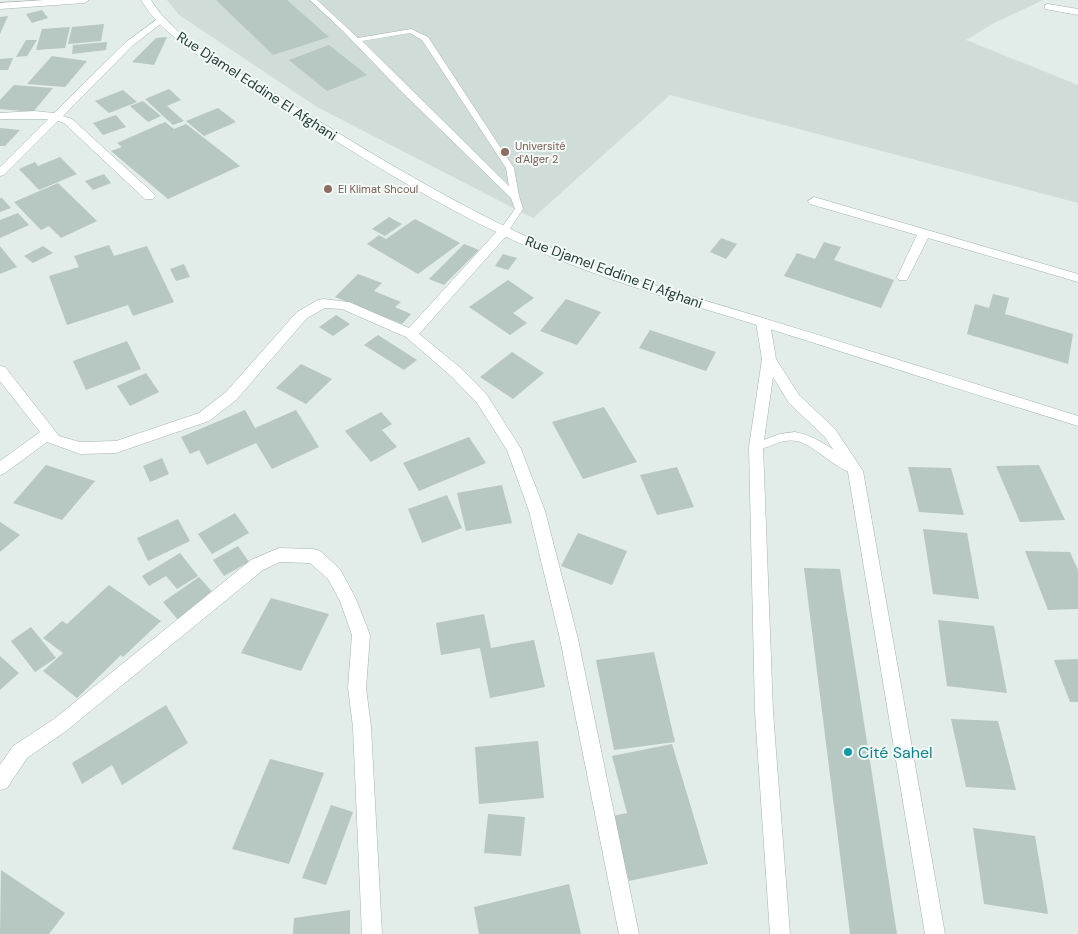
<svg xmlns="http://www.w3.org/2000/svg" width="1078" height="934" viewBox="0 0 1078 934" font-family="'DM Sans',sans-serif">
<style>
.built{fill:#d0dcd8}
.building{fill:#b7c7c2}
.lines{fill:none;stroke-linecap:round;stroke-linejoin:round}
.service-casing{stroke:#a5b4b0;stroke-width:1}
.minor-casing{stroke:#a5b4b0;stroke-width:1}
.secondary-casing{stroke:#a0b8b1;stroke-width:1}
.service{fill:#fff;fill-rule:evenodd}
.minor{fill:#fff;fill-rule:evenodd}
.secondary{fill:#fff;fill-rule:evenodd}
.education-dot{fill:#8d6e63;stroke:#f2f9f6;stroke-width:2}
.culture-dot{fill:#0f9aa8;stroke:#f2f9f6;stroke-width:2}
.labels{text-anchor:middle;stroke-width:4;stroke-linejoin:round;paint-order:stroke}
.far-education-label{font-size:11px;fill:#785e54;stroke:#f2f9f6;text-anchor:start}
.street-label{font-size:14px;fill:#223d38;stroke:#f2f9f6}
.near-culture-label{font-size:16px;fill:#0d838f;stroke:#f2f9f6;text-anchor:start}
</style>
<rect width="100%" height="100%" fill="#e2ece8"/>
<polygon class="built" points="167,0 1043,0 994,23 966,40 1078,85 1078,203 670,95 533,218 317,107 179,15"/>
<g class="building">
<polygon points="216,0 287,0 329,37 273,55"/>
<polygon points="42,10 48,18 32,23 26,14"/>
<polygon points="8,16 0,34 0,17"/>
<polygon points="104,24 101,41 68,44 72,27"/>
<polygon points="70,27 65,48 36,50 42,29"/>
<polygon points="167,37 154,65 132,62 156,38"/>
<polygon points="26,40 37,40 27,56 16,57"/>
<polygon points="107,42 106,50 72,54 73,45"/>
<polygon points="329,45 367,75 327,91 289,60"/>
<polygon points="52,56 87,61 65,87 27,84"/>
<polygon points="13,58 8,70 0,70 0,59"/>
<polygon points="14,85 53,88 33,112 0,109 0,100"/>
<polygon points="169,89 181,100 167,106 184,121 173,125 145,99"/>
<polygon points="123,90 137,102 109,113 95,101"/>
<polygon points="143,101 161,116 148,122 130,106"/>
<polygon points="218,108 236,122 204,136 186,121"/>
<polygon points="116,115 126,127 103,135 93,123"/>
<polygon points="165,122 174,129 186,124 240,166 168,199 111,151 122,147 117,143"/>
<polygon points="0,128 20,130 5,146 0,146"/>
<polygon points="60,157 77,174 39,190 19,169 35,162 38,166"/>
<polygon points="104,174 111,183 93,190 85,181"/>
<polygon points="58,183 97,221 61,238 49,226 41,230 14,202"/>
<polygon points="0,198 2,198 11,208 0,212"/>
<polygon points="18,213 29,225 0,238 0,220"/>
<polygon points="389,217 402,224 385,236 372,229"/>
<polygon points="415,219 460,243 418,274 367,244 379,235 386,239"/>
<polygon points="721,238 737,244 726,259 710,252"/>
<polygon points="824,242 841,247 834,260 894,280 881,308 784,276 797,253 815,259"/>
<polygon points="464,244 479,250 444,285 429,279"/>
<polygon points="109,245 114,256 147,246 174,302 133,316 128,305 67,325 49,276 79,267 74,256"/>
<polygon points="0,246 17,267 0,274"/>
<polygon points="43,246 53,253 33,263 24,256"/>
<polygon points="503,254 517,258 508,270 495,266"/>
<polygon points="184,264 190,277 176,281 170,269"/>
<polygon points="358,274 382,283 374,291 401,302 395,307 411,314 402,324 335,297"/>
<polygon points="508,280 534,298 513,313 527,323 510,335 469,307"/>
<polygon points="993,294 1009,298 1005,314 1073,334 1068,364 967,334 975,304 989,308"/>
<polygon points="566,299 601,312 577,345 540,331"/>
<polygon points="336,315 350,324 333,336 319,327"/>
<polygon points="650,330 716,352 706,371 639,348"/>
<polygon points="378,335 417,360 404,370 364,345"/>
<polygon points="127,341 141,369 86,390 73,361"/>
<polygon points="512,352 544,373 513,399 480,377"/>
<polygon points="301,364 332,379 306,404 276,388"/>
<polygon points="146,373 159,392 130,406 117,386"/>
<polygon points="604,407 637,462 583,479 552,422"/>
<polygon points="245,410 255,428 296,410 319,447 272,469 256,443 207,465 199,450 190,454 181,437"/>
<polygon points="381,412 392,424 382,430 397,447 371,462 345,431"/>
<polygon points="469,437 486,463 419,491 403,463"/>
<polygon points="162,458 169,474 150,482 143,466"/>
<polygon points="46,465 95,481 62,520 13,503"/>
<polygon points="1039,465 1065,520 1020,522 996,466"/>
<polygon points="677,467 694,507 657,515 640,475"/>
<polygon points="908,467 951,468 964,515 919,512"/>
<polygon points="502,485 512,523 466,531 457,493"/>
<polygon points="447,495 462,528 422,543 408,509"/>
<polygon points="235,513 249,533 212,554 198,534"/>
<polygon points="178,519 190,541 148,561 137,538"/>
<polygon points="0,522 20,535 0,552"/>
<polygon points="923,529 967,533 979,599 933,594"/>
<polygon points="578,533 627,551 612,585 561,566"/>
<polygon points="238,546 249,562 224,576 213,560"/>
<polygon points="1025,551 1070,552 1078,570 1078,609 1048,610"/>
<polygon points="180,553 198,576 177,589 166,576 149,586 142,576"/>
<polygon points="804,568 840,569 897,934 850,934"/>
<polygon points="199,577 215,595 179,621 163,602"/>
<polygon points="109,585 161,621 123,657 121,655 77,698 43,671 63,653 43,638 62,621 67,624"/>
<polygon points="271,598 329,614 301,671 241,653"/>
<polygon points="484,614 491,648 534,640 545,687 490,698 480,648 441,655 436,623"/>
<polygon points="938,620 994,626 1007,693 947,686"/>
<polygon points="31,627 56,658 35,672 11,641"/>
<polygon points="654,652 675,742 614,750 596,660"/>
<polygon points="0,656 19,673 0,690"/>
<polygon points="1078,659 1078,702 1070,702 1054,660"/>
<polygon points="166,705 188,743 122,785 112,765 82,784 72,763"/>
<polygon points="951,719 998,721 1016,790 966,787"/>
<polygon points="538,741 544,798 479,804 475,747"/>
<polygon points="672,744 708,864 629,881 613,816 627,813 612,756"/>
<polygon points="270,759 324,773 289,864 232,849"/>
<polygon points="331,805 353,812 326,885 302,878"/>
<polygon points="488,814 525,817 521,856 484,853"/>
<polygon points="973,828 1035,836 1048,914 984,904"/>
<polygon points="1,870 65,913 49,934 0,934"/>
<polygon points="569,884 581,934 479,934 474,907"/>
<polygon points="350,910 350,934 293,934 294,918"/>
</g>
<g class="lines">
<g class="service-casing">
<g id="service">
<path d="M 310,0 L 317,0 L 358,38 L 411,29 L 428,37 L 514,168 L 519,196 L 523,209 L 507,233 L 501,233 L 499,231 L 515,209 L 511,198 L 401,91 L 343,31 ZM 410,33 L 422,40 L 506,168 L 509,186 L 362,41 Z"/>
<path d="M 795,432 C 818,436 838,453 857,467 L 859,470 L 857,473 C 845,477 813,444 797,441 C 783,438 769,447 756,451 L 750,447 L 752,444 L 780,434 Z"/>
</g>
</g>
<g class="minor-casing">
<g id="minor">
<polygon points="45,0 89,0 84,3 0,9 0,3"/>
<polygon points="1048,4 1078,9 1078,15 1045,9 1045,5"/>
<polygon points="160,17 165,20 163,22 132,46 63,116 72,119 153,193 155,196 153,199 145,199 64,123 58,121 4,175 0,176 0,167 48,119 0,119 0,113 34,111 54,113 126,42"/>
<polygon points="814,197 1078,274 1078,282 928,238 907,280 899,280 897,277 917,235 810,204 808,201"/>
<polygon points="504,227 508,228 510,231 508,234 419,334 462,369 487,395 521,449 545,511 578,639 639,934 619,934 560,639 529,511 507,450 477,403 452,377 406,337 342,309 325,308 307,318 236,400 209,421 116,453 80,454 47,442 5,473 0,475 0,461 40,432 0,381 0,366 5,367 59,436 80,442 116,441 199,413 226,392 297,312 318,300 323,299 349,302 409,328 500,228"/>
<polygon points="763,318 768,320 770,323 776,359 799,395 835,429 863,471 945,934 925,934 848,472 825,437 789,403 773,377 763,447 773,712 790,934 770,934 755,712 749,447 762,359 756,323 758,320"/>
<polygon points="279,548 314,549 320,551 340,569 356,599 370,635 366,688 371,727 382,934 362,934 353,727 348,688 352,635 340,601 328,579 310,563 280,562 263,570 66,731 27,758 7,788 0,790 0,765 13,746 54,719 251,560"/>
</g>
</g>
<g class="secondary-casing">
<path id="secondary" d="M 141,0 L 151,0 C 175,41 241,73 282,98 C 365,150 448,201 538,242 C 606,273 681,293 753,315 C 861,348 970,382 1078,416 L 1078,426 C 970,393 862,358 754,324 C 679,301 603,280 531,248 C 441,209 360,156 277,104 C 233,76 168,45 141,0 Z"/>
</g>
<use href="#service" class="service"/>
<use href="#minor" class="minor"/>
<use href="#secondary" class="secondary"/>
</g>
<g class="education-dot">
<circle cx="505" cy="152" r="5"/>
<circle cx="328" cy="189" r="5"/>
</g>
<circle class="culture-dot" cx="848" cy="752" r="5"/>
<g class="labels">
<g class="far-education-label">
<text x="515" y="150">Université<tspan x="515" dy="13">d'Alger 2</tspan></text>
<text x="338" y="193">El Klimat Shcoul</text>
</g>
<g class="street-label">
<text transform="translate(257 86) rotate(33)" y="5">Rue Djamel Eddine El Afghani</text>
<text transform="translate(614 272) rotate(20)" y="5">Rue Djamel Eddine El Afghani</text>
</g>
<g class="near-culture-label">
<text x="858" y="758">Cité Sahel</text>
</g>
</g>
</svg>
